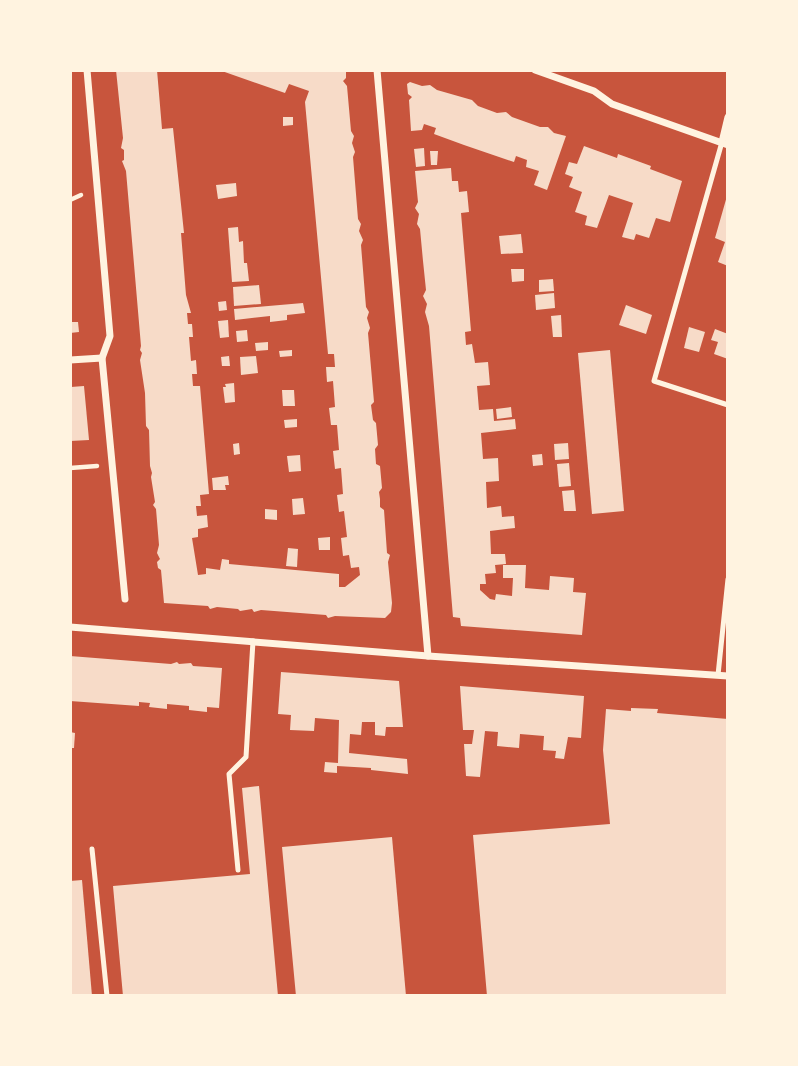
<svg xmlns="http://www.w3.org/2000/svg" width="798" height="1066" viewBox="0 0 798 1066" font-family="'Libre Baskerville',serif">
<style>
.building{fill:#f7dbc8}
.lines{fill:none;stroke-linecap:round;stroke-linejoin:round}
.path{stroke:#fff3e0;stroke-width:4.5}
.service{stroke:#fff3e0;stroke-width:5}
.minor{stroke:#fff3e0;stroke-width:7}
</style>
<rect width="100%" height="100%" fill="#c8553d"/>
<g class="building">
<polygon points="116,70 157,70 162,129 173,128 184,233 181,233 186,295 191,313 187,313 188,324 192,324 193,337 189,337 191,361 196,360 197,374 192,374 193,386 200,386 209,494 200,495 201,506 196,506 197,516 207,515 208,527 198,529 198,537 192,538 198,575 206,574 206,568 220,570 222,559 229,560 229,564 339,574 339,587 345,587 360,575 359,567 351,568 349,555 343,556 341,538 347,537 344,511 339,512 338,503 337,495 343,494 341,468 335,469 333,451 339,450 337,425 331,425 329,408 335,407 333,381 327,382 326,367 335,367 334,354 328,354 305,102 309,91 289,84 285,93 219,70 346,70 346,78 343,81 347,86 351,131 354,136 352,143 355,152 353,157 358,219 361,224 359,231 363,240 361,245 366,307 369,312 367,318 370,328 368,333 374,402 371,405 373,420 376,423 378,445 375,449 376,464 380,466 382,488 379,492 380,499 380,507 384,510 387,553 390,555 388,562 392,603 391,612 385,618 335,616 328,618 326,615 261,610 254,612 252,609 240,611 238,609 217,607 210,609 208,606 164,603 161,570 158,568 157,562 160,559 157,553 159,545 156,509 153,505 155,502 151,477 152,473 150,466 149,430 146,426 145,393 140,360 142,353 140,350 141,346 126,171 122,161 124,160 124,150 121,148 123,138"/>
<polygon points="410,82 422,86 430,85 437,90 472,100 478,106 497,113 506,112 512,117 540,127 548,127 554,133 566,136 547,190 534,185 539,171 526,167 527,160 516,156 514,162 464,145 434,134 436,128 424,124 422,130 411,131 409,100 412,97 408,94 407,84"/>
<polygon points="283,117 293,117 293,125 283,126"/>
<polygon points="584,146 617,158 618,154 651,166 650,169 682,181 670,222 656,218 649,238 636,234 634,240 622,237 633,203 609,195 597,228 585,225 587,216 575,212 582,192 569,187 573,177 565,174 569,162 577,164"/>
<polygon points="424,148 425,166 416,167 414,149"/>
<polygon points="430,151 438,151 437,165 431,165"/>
<polygon points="451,168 452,181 458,181 459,192 467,191 469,212 461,213 471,331 465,332 466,345 472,344 475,363 488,362 490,385 477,386 479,410 493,409 494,421 515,419 516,429 481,433 483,459 498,458 499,481 486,482 487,508 501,506 502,517 514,516 515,528 490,531 491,554 505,554 506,564 495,565 496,573 485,574 486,584 480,584 480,590 490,599 495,600 496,594 512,596 513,578 503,578 503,565 526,565 525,588 549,590 550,576 574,578 573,592 586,593 582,635 461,626 460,618 453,617 429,326 425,312 427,304 423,296 426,290 423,261 420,229 417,224 419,214 415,208 418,202 415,171"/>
<polygon points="236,183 237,196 218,199 216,185"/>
<polygon points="727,196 728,196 728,266 718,262 725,242 715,238"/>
<polygon points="238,227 239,242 243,241 244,263 247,263 249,281 232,282 228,228"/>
<polygon points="521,234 523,253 501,254 499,236"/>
<polygon points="511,269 524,269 524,281 512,282"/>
<polygon points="553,279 554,291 539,292 539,280"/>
<polygon points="259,285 261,304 234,306 233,287"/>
<polygon points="554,293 555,308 536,310 535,295"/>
<polygon points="226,301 227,310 219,311 218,302"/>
<polygon points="303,303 305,313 287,315 287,320 270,322 270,316 235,320 234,309"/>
<polygon points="626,305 652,315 646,334 619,325"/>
<polygon points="561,315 562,337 553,337 551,316"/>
<polygon points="228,320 229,337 220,338 218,321"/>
<polygon points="70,322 78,322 79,332 70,333"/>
<polygon points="689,327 705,332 699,352 684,348"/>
<polygon points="715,329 728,334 728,359 714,354 718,342 711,340"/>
<polygon points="247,330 248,341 237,342 236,331"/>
<polygon points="268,342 268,350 256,351 255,343"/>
<polygon points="292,350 292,356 280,357 279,351"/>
<polygon points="610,350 624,511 592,514 578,353"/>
<polygon points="229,356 230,366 222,366 221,357"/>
<polygon points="256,356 258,373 241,375 240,357"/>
<polygon points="234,383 235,402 225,403 223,387 226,387 225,384"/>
<polygon points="84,386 89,440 70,441 71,387"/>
<polygon points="282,390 294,390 295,406 283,406"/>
<polygon points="511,407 512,417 497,419 496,409"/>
<polygon points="297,419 297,427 285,428 284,420"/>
<polygon points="239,443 240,454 234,455 233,444"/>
<polygon points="568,443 569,459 555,460 554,444"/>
<polygon points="542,454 543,465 533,466 532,455"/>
<polygon points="300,455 301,471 289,472 287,456"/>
<polygon points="569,463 571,486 559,487 557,464"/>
<polygon points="228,476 229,485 225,485 226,490 213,490 212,478"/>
<polygon points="574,490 576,511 564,511 562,491"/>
<polygon points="303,498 305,514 293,515 292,499"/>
<polygon points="265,509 277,510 277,520 265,519"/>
<polygon points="330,537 330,550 319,550 318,538"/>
<polygon points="288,548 298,549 297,567 286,566"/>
<polygon points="70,656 171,664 177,662 179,664 191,663 193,666 222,668 219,708 207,707 207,712 189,710 189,706 167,704 167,709 149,707 150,703 139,702 139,706 70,701"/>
<polygon points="281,672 399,681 403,727 386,727 385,736 375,735 375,722 362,722 361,735 350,734 349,753 407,759 408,774 371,770 371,768 337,766 337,773 324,772 325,762 338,763 339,720 315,718 314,731 290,730 291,715 278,714"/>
<polygon points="460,686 584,696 581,738 568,737 564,759 555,758 556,751 543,750 544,736 520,734 519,748 497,746 498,732 485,731 480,777 466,776 464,744 472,744 474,730 463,730"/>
<polygon points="631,708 658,709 657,713 728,719 728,996 487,996 473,835 610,824 603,750 606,709 631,711"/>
<polygon points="70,732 75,733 74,748 70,748"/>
<polygon points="259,786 278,996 123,996 113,886 250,874 242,788"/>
<polygon points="392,837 406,996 296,996 282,847"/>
<polygon points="82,880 92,996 70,996 70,881"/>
</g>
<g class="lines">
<g class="path">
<polyline points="70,200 81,195"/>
<polyline points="70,468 97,466"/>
</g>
<g class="service">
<polyline points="722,142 654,381 728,405"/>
<polyline points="718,675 728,579"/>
<polyline points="92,849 107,996"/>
<polyline points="238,870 229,774 246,757 253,641"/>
</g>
<g class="minor">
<polyline points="87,70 110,336 102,358 125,599"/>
<polyline points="377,70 428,656"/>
<polyline points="535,70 594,91 612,104 728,145"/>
<polyline points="722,142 728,117"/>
<polyline points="70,360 102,358"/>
<polyline points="70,627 428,656 728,676"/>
</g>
</g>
<rect width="798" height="1066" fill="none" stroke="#fff3e0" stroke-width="144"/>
</svg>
